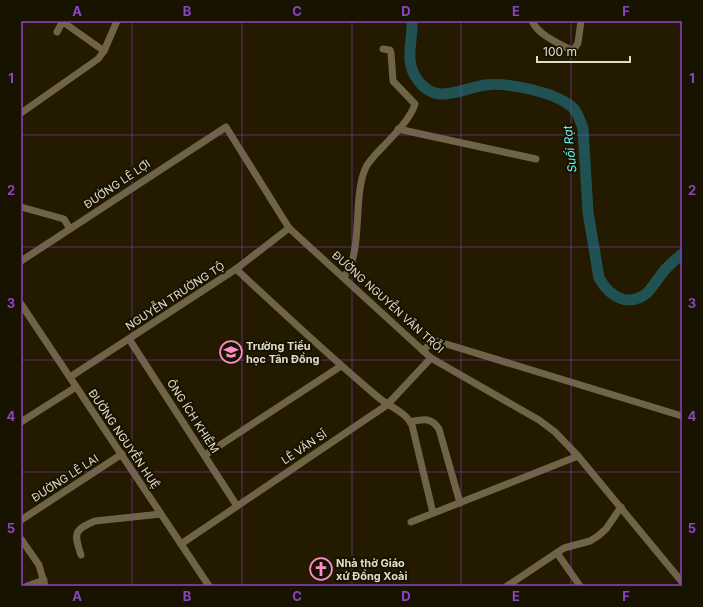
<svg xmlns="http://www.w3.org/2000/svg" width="703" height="607" viewBox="0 0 703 607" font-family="Inter,sans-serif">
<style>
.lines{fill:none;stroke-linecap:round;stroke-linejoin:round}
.river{stroke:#215253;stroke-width:11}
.minor{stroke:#6f6546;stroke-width:7}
.grid{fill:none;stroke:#8a46c1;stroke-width:1;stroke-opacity:0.55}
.labels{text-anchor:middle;stroke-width:4;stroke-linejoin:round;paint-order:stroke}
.street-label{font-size:11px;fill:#e1dcca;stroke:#181200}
.poi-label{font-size:11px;font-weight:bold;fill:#e1dcca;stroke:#181200;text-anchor:start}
.water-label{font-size:12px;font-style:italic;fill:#6cf5f7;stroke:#181200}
.neatline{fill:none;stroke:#8a46c1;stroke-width:1.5}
.grid-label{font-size:13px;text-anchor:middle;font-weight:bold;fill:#8a46c1}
</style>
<rect width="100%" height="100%" fill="#231a00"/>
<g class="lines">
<path class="river" d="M 412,21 C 413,37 406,57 413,72 C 418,83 428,93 440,94 C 454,95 471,87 485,85 C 507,82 555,92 572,107 C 578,112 580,121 583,128 L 588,212 L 599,278 C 610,297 628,308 647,293 C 653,287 658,278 664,271 C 669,265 676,259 682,254"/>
<g class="minor">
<path d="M 532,21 C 538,35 560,44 573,51 L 578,43 L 581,21"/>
<polyline points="63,22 104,51"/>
<polyline points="57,32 63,21"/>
<polyline points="21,113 98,59 104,51 117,21"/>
<polyline points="398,129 536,159"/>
<polyline points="21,207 64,219 70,229"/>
<polyline points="21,261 226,127 289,228 431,358 539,420 555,432 578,456 682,582"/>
<path d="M 236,269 C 283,313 330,357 379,398 C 389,406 407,413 412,425 L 433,513"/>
<path d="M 344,277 C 364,253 352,196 366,167 C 368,163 372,159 375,155 C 387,142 410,121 415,104 L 393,81 L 391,53 L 390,50 L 383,49"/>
<polyline points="21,304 209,586"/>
<polyline points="129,339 237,506"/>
<polyline points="423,351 433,340 682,416"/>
<polyline points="70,377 236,269 289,228"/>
<polyline points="21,422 76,387"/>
<path d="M 410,422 C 424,419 431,417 439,429 L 460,503"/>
<polyline points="205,455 341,366"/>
<polyline points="21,520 122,454"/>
<polyline points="411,522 578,456"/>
<polyline points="21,539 39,565 45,586"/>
<polyline points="181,544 387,405 431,358"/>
<polyline points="557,553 580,586"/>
<path d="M 81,555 C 74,534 73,530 95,521 L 161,514"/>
<polyline points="27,586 44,580"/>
<polyline points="507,586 564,548 590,541 598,536 606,529 621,507"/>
</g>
</g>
<path class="grid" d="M 132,21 L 132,586M 242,21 L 242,586M 352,21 L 352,586M 461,21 L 461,586M 571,21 L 571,586M 21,135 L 682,135M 21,247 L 682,247M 21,360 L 682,360M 21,472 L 682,472"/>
<defs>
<g id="school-ring" transform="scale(1.15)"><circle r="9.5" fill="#181200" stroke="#fb8fc4" stroke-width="1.5"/><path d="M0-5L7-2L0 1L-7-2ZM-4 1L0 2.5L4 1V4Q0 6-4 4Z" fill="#fb8fc4"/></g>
<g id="church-ring" transform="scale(1.15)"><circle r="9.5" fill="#181200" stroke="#fb8fc4" stroke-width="1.5"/><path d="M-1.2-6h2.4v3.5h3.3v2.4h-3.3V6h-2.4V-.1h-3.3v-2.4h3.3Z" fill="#fb8fc4"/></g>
</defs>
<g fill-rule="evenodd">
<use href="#school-ring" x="231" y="352"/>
<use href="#church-ring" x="321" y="569"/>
</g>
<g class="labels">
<g class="street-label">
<text transform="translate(117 184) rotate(-34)" y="4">ĐƯỜNG LÊ LỢI</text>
<text transform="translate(175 296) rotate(-33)" y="4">NGUYỄN TRƯỜNG TỘ</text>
<text transform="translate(388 302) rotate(42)" y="4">ĐƯỜNG NGUYỄN VĂN TRỖI</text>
<text transform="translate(193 416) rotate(57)" y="4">ÔNG ÍCH KHIÊM</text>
<text transform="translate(124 439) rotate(56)" y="4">ĐƯỜNG NGUYỄN HUỆ</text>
<text transform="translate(304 447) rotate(-34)" y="4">LÊ VĂN SĨ</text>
<text transform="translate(65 478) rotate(-33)" y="4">ĐƯỜNG LÊ LAI</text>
</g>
<g class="poi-label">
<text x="246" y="350">Trường Tiểu<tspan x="246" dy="13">học Tân Đồng</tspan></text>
<text x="336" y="567">Nhà thờ Giáo<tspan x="336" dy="13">xứ Đồng Xoài</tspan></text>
</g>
<g class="water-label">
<text transform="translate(570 149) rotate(-96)" y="4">Suối Rạt</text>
</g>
</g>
<rect width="703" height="607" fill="none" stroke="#181200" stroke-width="44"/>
<path d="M537 56v6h93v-6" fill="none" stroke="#e1dcca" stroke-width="2"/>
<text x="543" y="56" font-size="12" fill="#e1dcca" stroke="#181200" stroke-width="3" paint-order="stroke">100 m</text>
<rect x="22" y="22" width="659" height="563" class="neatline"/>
<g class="grid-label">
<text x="77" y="16">A</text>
<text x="187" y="16">B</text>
<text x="297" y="16">C</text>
<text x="406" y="16">D</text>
<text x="516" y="16">E</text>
<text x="626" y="16">F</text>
<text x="11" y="83">1</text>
<text x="692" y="83">1</text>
<text x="11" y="195">2</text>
<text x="692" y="195">2</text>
<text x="11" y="308">3</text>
<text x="692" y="308">3</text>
<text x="11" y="421">4</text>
<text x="692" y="421">4</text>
<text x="11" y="533">5</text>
<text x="692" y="533">5</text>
<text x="77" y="601">A</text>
<text x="187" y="601">B</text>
<text x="297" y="601">C</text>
<text x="406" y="601">D</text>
<text x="516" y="601">E</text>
<text x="626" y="601">F</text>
</g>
</svg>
